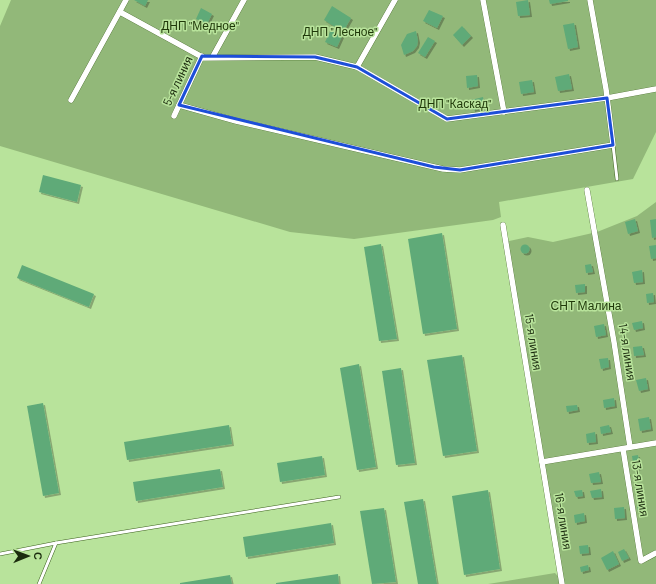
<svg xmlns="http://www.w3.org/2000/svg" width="656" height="584" viewBox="0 0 656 584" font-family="Barlow,sans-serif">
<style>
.green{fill:#92b879}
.building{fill:#5faa78;filter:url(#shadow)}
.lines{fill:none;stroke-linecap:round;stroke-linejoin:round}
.service-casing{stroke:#3c611d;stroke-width:4}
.minor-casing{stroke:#3c611d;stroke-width:6}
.service{stroke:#fff;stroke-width:3}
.minor{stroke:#fff;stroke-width:5.5}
.marked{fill:none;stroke:#1d4ed8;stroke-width:3;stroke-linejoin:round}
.labels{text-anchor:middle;stroke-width:3;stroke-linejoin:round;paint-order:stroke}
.park-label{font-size:12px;fill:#1f3809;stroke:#b8e39b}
.street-label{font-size:12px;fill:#1b2b0e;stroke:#b8e39b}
</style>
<defs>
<filter id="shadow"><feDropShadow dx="2" dy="2" stdDeviation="0" flood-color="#0004"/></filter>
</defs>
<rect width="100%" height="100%" fill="#b8e39b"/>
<g class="green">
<polygon points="11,0 656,0 656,132 633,179 499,202 501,217 493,220 354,239 290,232 0,146 0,26"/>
<polygon points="656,202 656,584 488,584 555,573 561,580 505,242 528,237 553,242 597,232 637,216"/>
</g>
<g class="building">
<polygon points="134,0 148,0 145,6"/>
<polygon points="528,0 530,15 518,16 516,2"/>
<polygon points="549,0 568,0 568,1 550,4"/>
<polygon points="332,6 351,18 343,32 324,20"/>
<polygon points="201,8 212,14 207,24 196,19"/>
<polygon points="429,10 443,16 437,28 423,21"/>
<polygon points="574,23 578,47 568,49 563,25"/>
<polygon points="462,26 471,36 462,45 453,35"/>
<polygon points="331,30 342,36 337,47 325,42"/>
<polygon points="416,31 418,41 417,46 413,51 404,55 401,45 407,34"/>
<polygon points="428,37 435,41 425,57 418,53"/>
<polygon points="569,74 572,89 558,91 555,77"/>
<polygon points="477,75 478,86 467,88 466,76"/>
<polygon points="532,80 534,92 521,94 519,82"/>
<polygon points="483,97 485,107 473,110 471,100"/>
<polygon points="43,175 81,185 77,202 39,192"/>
<polygon points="635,219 638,231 628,234 625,222"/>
<polygon points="656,219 656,237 652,238 650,220"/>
<polygon points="442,233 457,329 423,334 408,239"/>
<polygon points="381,244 397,339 379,341 364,247"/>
<circle cx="525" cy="249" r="4.5"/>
<polygon points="656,245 656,258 651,259 649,246"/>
<polygon points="591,264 593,272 586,273 585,265"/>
<polygon points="22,265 94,294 89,307 17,278"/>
<polygon points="642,270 643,282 634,283 632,272"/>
<polygon points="585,284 585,292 576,293 575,285"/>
<polygon points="653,293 654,302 647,303 646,294"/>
<polygon points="642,321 643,328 634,330 632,323"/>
<polygon points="604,324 606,335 596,337 594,326"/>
<polygon points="642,346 644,355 634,356 633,347"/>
<polygon points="462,355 477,451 443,456 427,360"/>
<polygon points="608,358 609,367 601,369 599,359"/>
<polygon points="359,364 376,467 357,470 340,368"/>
<polygon points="401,368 415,463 396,465 382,371"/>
<polygon points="646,378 648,389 639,391 636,380"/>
<polygon points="614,398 615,406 604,408 603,400"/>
<polygon points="43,403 59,493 43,496 27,406"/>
<polygon points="577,405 578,410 567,412 566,406"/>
<polygon points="649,417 651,429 640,431 638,419"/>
<polygon points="229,425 232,444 127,460 124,442"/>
<polygon points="609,425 611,432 601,434 600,427"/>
<polygon points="595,432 596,442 587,443 586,434"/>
<polygon points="638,455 640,468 634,469 632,456"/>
<polygon points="322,456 325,475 280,482 277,463"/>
<polygon points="220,469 223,487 136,501 133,482"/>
<polygon points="599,472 601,482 591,483 589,474"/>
<polygon points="601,489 602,497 592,498 590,491"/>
<polygon points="488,490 500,569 464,575 452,496"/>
<polygon points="582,490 583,496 576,497 574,491"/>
<polygon points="423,499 437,584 418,584 404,502"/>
<polygon points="644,504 645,511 638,512 637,505"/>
<polygon points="624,507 625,518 615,519 614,508"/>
<polygon points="384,508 396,582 372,584 360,511"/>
<polygon points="584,513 585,521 575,523 574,515"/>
<polygon points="331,523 334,543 246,557 243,537"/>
<polygon points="588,545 589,553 580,554 579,546"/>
<polygon points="624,549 629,558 622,561 618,552"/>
<polygon points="613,551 619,564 607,570 601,558"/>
<polygon points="588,565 589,570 581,572 580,567"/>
<polygon points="338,574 339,584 276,584 276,583"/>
<polygon points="230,575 232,584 180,584 180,583"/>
</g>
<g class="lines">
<g class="service-casing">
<g id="service">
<polyline points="613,145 617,179"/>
<polyline points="56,543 339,497"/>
<polyline points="0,554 56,543 39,584"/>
</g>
</g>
<g class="minor-casing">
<g id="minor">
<polyline points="483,0 504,112"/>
<polyline points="120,12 204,58 315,57 357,67 395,0"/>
<polyline points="213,56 244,0"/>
<polyline points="357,67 447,119 607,98 656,89"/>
<polyline points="71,100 126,0"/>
<polyline points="179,105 236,121 443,169 460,170 613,145 606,89 590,0"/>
<polyline points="174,116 202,56"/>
<polyline points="587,190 614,342 630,447"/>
<polyline points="503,225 562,584"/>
<polyline points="623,449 641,561 656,553"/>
<polyline points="542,462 656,443"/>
</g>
</g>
<use href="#service" class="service"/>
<use href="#minor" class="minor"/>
</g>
<path class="marked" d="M 202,56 L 315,57 L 357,67 L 447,119 L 607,98 L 613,145 L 460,170 L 434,167 L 179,105 Z"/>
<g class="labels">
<g class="park-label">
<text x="200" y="30">ДНП "Медное"</text>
<text x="340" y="36">ДНП "Лесное"</text>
<text x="455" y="108">ДНП "Каскад"</text>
<text x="586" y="310">СНТ Малина</text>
</g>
<g class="street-label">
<text transform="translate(178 81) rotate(-65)" y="4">5-я линия</text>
<text transform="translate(533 342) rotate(81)" y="4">15-я линия</text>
<text transform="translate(627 352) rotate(81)" y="4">14-я линия</text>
<text transform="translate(640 488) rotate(81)" y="4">13-я линия</text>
<text transform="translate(563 521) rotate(81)" y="4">16-я линия</text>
</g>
</g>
<g transform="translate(28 556) rotate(89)" stroke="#b8e39b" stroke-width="3" paint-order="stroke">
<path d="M0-3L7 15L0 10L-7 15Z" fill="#1b2b0e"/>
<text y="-6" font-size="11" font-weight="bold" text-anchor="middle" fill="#1b2b0e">С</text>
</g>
</svg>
